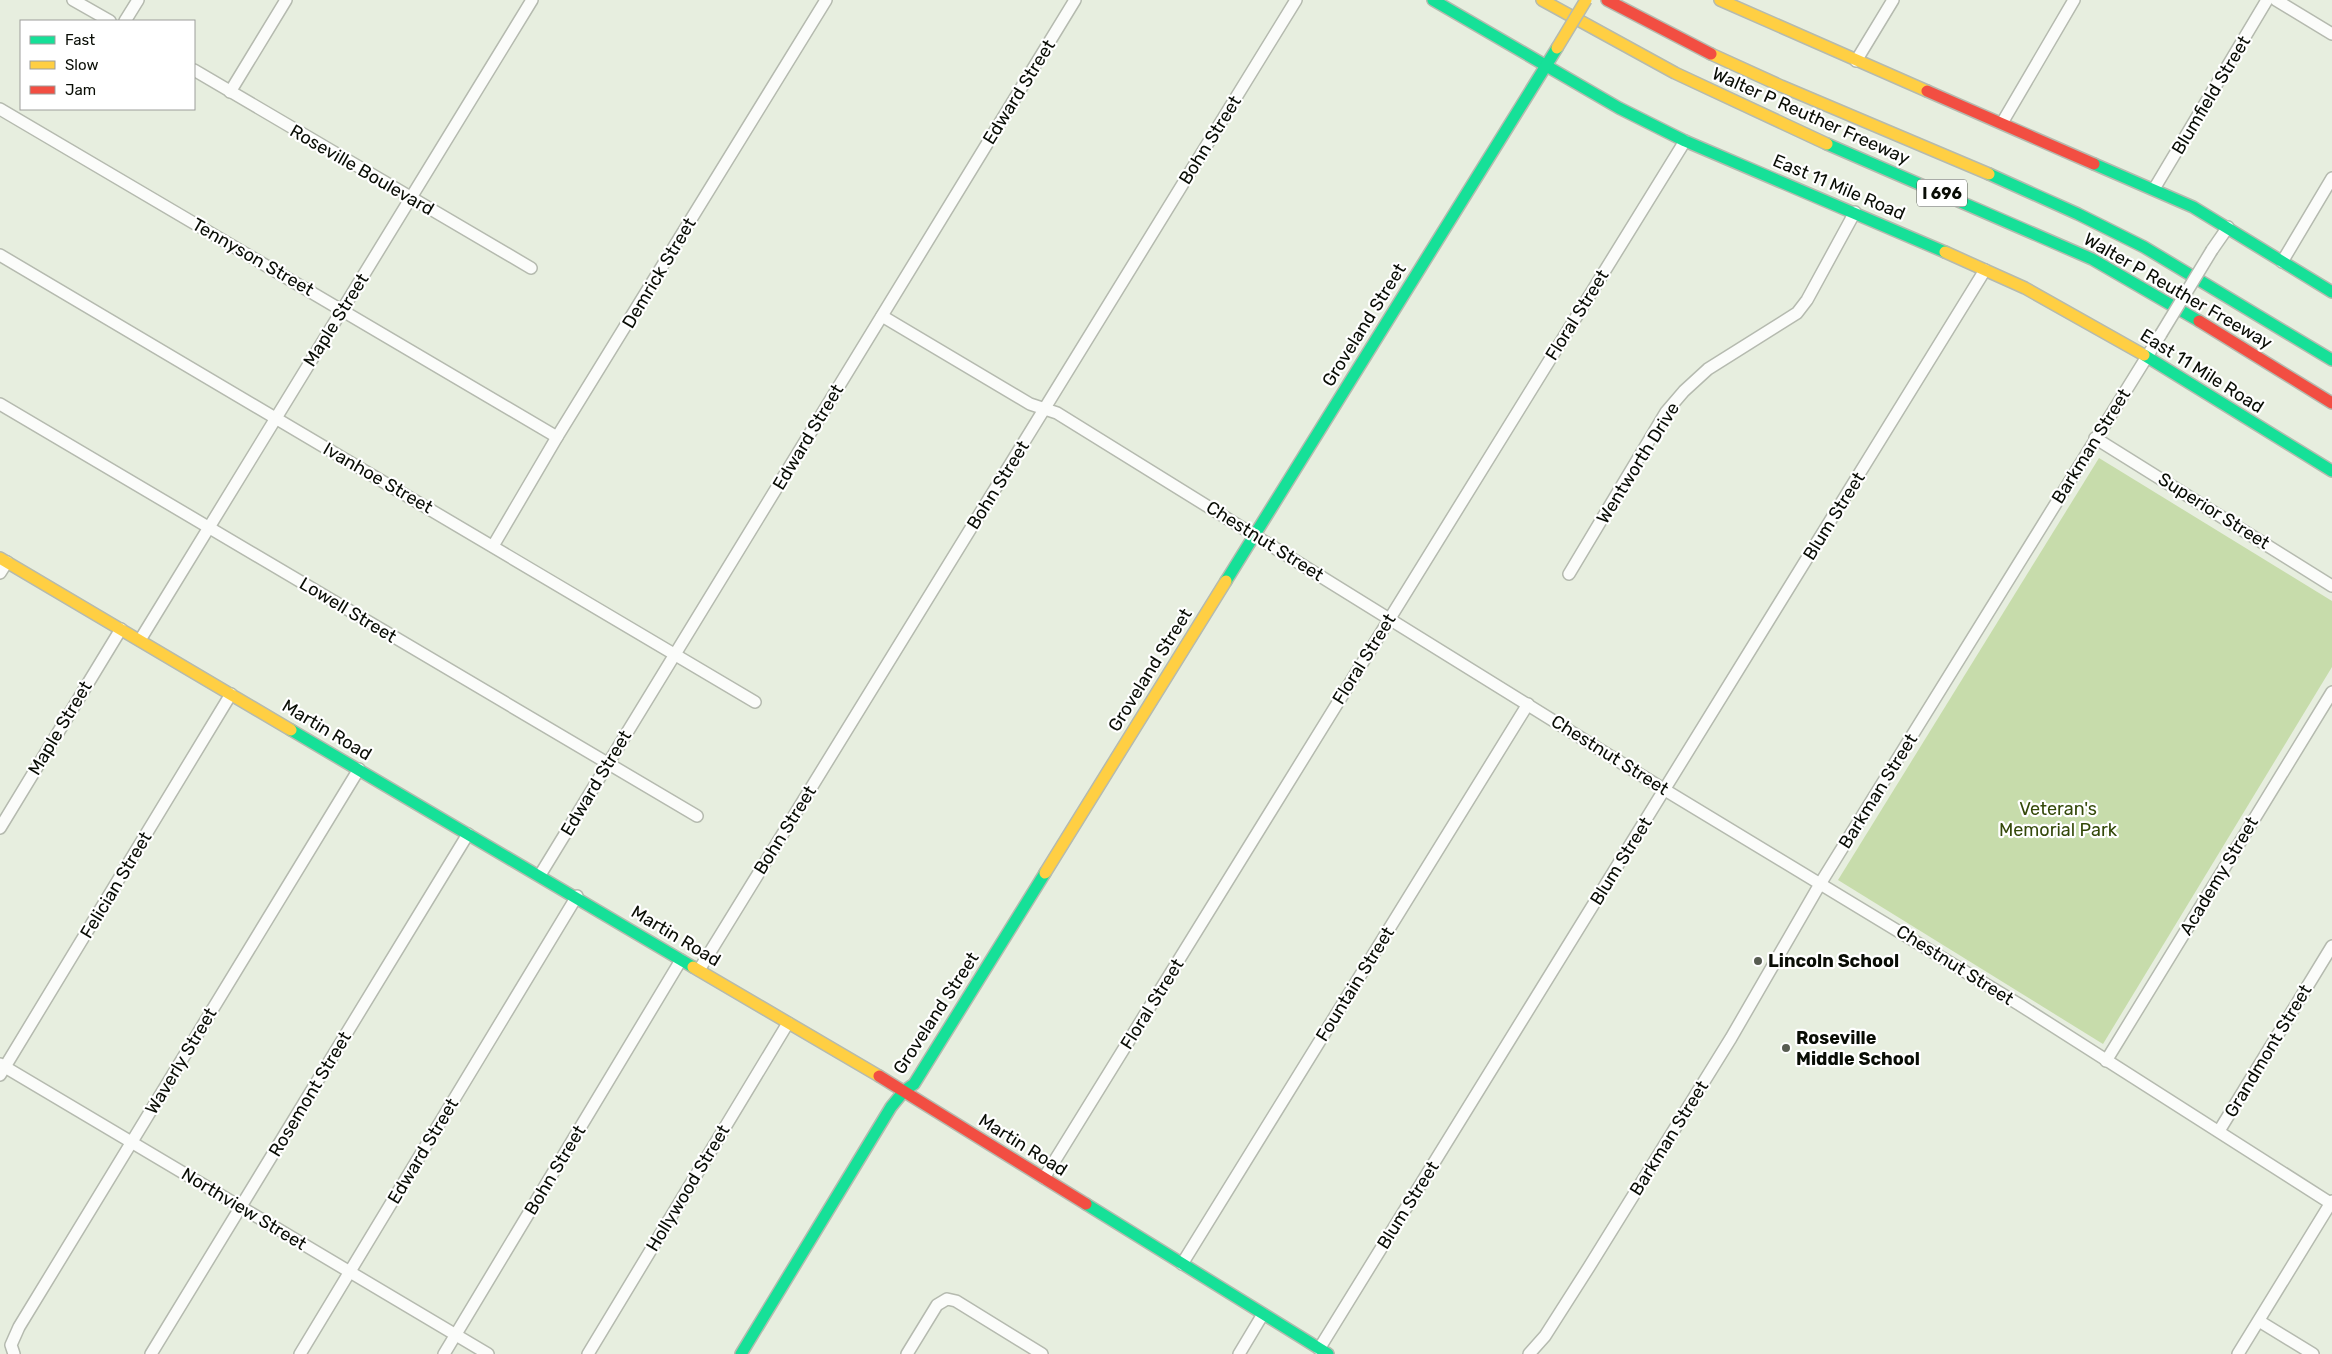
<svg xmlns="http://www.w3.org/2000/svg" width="2332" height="1354" viewBox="0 0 2332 1354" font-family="Rubik,sans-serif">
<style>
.green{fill:#c7dcab}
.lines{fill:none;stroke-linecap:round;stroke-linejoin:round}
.street-casing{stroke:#b5baaf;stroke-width:14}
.fast-casing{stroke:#b5baaf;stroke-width:14}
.slow-casing{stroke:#b5baaf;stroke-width:14}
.jam-casing{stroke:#b5baaf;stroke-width:14}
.street{stroke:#fbfcfa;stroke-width:11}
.fast{stroke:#16e098;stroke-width:11}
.slow{stroke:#ffcf43;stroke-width:11}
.jam{stroke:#f24e42;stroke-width:11}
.street-bridge-casing{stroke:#b5baaf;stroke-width:14;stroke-linecap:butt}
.slow-bridge-casing{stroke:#b5baaf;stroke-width:14;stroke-linecap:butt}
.street-bridge{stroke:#fbfcfa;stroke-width:11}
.slow-bridge{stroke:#ffcf43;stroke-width:11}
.poi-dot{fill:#575c51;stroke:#fff;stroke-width:2}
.labels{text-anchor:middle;stroke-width:4.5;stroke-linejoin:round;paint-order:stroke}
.shield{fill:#fff;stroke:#535650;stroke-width:1}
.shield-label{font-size:16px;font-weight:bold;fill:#090d05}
.street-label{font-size:18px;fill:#090d05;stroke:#fff}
.park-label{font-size:18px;fill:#34490a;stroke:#fff}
.poi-label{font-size:18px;font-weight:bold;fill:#090d05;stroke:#fff;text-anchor:start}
</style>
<rect width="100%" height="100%" fill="#e7eedf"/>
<polygon class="green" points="2099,458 2332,601 2332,667 2103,1044 1838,880"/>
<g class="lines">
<g class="street-casing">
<g id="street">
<polyline points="73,0 110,21"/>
<polyline points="2276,0 2332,34"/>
<polyline points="125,21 138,0"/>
<polyline points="1856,61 1893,0"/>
<polyline points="194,70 531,268"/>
<polyline points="230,92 286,0"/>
<polyline points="0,109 557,437"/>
<polyline points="2002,123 2074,0"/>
<polyline points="2154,189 2267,0"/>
<polyline points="2212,250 2228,227"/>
<polyline points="0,255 755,702"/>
<polyline points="2282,262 2332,178"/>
<polyline points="882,316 1030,404 1057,413 1665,790 2020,1005 2332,1204"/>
<polyline points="0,404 697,816"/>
<polyline points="2095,438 2332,586"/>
<polyline points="493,546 557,437 826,0"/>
<polyline points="0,573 7,562"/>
<polyline points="1569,574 1666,412 1684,391 1708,369 1797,313 1807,300 1855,212"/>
<polyline points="140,640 532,0"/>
<polyline points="0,828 121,629"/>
<polyline points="540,875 1075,0"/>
<polyline points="699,970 1296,0"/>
<polyline points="2106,1061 2332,692"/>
<polyline points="0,1064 488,1354"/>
<polyline points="0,1075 231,694"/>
<polyline points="2219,1131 2332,946"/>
<polyline points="1044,1178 1685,141"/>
<polyline points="1182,1264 1528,704"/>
<polyline points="2259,1321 2313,1354"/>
<polyline points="1319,1349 1985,270"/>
<polyline points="14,1354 11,1345 19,1327 359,769"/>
<polyline points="151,1354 468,834"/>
<polyline points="300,1354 577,896"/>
<polyline points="444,1354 681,960"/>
<polyline points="588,1354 788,1023"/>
<polyline points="907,1354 937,1305 947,1299 956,1301 1042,1354"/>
<polyline points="1239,1354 1263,1314"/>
<polyline points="1529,1354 1545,1336 1589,1267 1731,1038 1820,884 2161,334"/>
<polyline points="2238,1354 2332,1201"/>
</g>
</g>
<g class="fast-casing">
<g id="fast">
<polyline points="1433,0 1619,108 1685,141 1945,252"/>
<polyline points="1827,144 2092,259 2199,321"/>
<polyline points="2094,164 2193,207 2332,292"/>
<polyline points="1989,174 2078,214 2144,247 2332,360"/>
<polyline points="2144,355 2332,471"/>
<polyline points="1226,581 1557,48"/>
<polyline points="291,730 693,967"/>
<polyline points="1086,1204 1328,1354"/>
<polyline points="741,1354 891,1107 904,1091 914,1084 1045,873"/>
</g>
</g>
<g class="slow-casing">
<g id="slow">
<polyline points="1542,0 1675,73 1827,144"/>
<polyline points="1720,0 1927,91"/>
<polyline points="1711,54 1781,86 1989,174"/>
<polyline points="1945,252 2025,288 2144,355"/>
<polyline points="0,558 291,730"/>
<polyline points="1045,873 1226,581"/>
<polyline points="693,967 879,1076"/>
</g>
</g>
<g class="jam-casing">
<g id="jam">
<polyline points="1607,0 1711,54"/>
<polyline points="1927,91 2094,164"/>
<polyline points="2199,321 2332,403"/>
<polyline points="879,1076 1086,1204"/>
</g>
</g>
<use href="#street" class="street"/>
<use href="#fast" class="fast"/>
<use href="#slow" class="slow"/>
<use href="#jam" class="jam"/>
<g class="street-bridge-casing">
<polyline id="street-bridge" points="2161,334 2212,250"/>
</g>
<g class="slow-bridge-casing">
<polyline id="slow-bridge" points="1557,48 1586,0"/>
</g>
<use href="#street-bridge" class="street-bridge"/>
<use href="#slow-bridge" class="slow-bridge"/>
</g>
<g class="poi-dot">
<circle cx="1758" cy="961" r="5"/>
<circle cx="1786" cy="1048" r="5"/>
</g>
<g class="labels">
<rect class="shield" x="1917" y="179.5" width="50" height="27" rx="4"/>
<g class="shield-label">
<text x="1942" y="199">I 696</text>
</g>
<g class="street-label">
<text transform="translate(1019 92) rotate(-58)" y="6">Edward Street</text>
<text transform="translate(2211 95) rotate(-59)" y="6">Blumfield Street</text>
<text transform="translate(1811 116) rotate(24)" y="6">Walter P Reuther Freeway</text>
<text transform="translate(1210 140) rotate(-58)" y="6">Bohn Street</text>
<text transform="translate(362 170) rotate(30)" y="6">Roseville Boulevard</text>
<text transform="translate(1839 187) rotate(23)" y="6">East 11 Mile Road</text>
<text transform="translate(253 257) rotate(30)" y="6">Tennyson Street</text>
<text transform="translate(659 273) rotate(-59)" y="6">Demrick Street</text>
<text transform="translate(2178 291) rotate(30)" y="6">Walter P Reuther Freeway</text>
<text transform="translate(1577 315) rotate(-58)" y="6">Floral Street</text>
<text transform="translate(336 320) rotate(-58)" y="6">Maple Street</text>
<text transform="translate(1364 325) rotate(-58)" y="6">Groveland Street</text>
<text transform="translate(2202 371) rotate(32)" y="6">East 11 Mile Road</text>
<text transform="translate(808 437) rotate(-59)" y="6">Edward Street</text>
<text transform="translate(2091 446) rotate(-58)" y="6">Barkman Street</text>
<text transform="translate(1638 463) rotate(-58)" y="6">Wentworth Drive</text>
<text transform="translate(378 478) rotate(30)" y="6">Ivanhoe Street</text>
<text transform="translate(998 485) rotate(-58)" y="6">Bohn Street</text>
<text transform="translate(2214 511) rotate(32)" y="6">Superior Street</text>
<text transform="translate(1834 516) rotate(-58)" y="6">Blum Street</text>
<text transform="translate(1265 541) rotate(32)" y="6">Chestnut Street</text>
<text transform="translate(348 610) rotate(31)" y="6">Lowell Street</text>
<text transform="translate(1364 659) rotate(-58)" y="6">Floral Street</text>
<text transform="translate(1150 670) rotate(-58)" y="6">Groveland Street</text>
<text transform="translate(60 728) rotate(-59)" y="6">Maple Street</text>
<text transform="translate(327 730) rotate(31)" y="6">Martin Road</text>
<text transform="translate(1610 755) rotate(32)" y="6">Chestnut Street</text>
<text transform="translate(596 783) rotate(-59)" y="6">Edward Street</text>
<text transform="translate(1878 791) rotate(-58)" y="6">Barkman Street</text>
<text transform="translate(785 830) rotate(-58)" y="6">Bohn Street</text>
<text transform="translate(1621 861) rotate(-58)" y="6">Blum Street</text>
<text transform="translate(2219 876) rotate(-59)" y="6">Academy Street</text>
<text transform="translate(116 885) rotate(-59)" y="6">Felician Street</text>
<text transform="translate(676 936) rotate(31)" y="6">Martin Road</text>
<text transform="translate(1955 965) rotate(32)" y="6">Chestnut Street</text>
<text transform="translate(1355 984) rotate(-58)" y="6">Fountain Street</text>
<text transform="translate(1152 1004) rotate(-58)" y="6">Floral Street</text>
<text transform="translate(936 1013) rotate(-57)" y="6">Groveland Street</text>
<text transform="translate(2268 1051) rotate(-59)" y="6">Grandmont Street</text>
<text transform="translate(181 1061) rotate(-59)" y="6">Waverly Street</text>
<text transform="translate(310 1094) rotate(-59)" y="6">Rosemont Street</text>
<text transform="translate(1669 1138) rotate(-58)" y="6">Barkman Street</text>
<text transform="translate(1023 1145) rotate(32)" y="6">Martin Road</text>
<text transform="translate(423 1151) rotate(-59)" y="6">Edward Street</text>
<text transform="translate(555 1170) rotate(-59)" y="6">Bohn Street</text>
<text transform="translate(688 1188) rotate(-59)" y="6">Hollywood Street</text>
<text transform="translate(1408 1205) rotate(-58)" y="6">Blum Street</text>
<text transform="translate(244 1209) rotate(31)" y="6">Northview Street</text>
</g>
<g class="park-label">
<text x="2058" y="815">Veteran's<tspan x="2058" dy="21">Memorial Park</tspan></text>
</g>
<g class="poi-label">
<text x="1768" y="967">Lincoln School</text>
<text x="1796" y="1044">Roseville<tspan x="1796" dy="21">Middle School</tspan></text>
</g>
</g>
<rect x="20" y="20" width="175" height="90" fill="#ffffff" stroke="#9d9e9b"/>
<rect x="30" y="36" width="25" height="8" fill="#16e098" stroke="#9d9e9b"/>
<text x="65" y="45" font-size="15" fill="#090d05">Fast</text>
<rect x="30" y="61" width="25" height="8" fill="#ffcf43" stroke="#9d9e9b"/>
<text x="65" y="70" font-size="15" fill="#090d05">Slow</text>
<rect x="30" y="86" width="25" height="8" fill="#f24e42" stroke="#9d9e9b"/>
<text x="65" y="95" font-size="15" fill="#090d05">Jam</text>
</svg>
